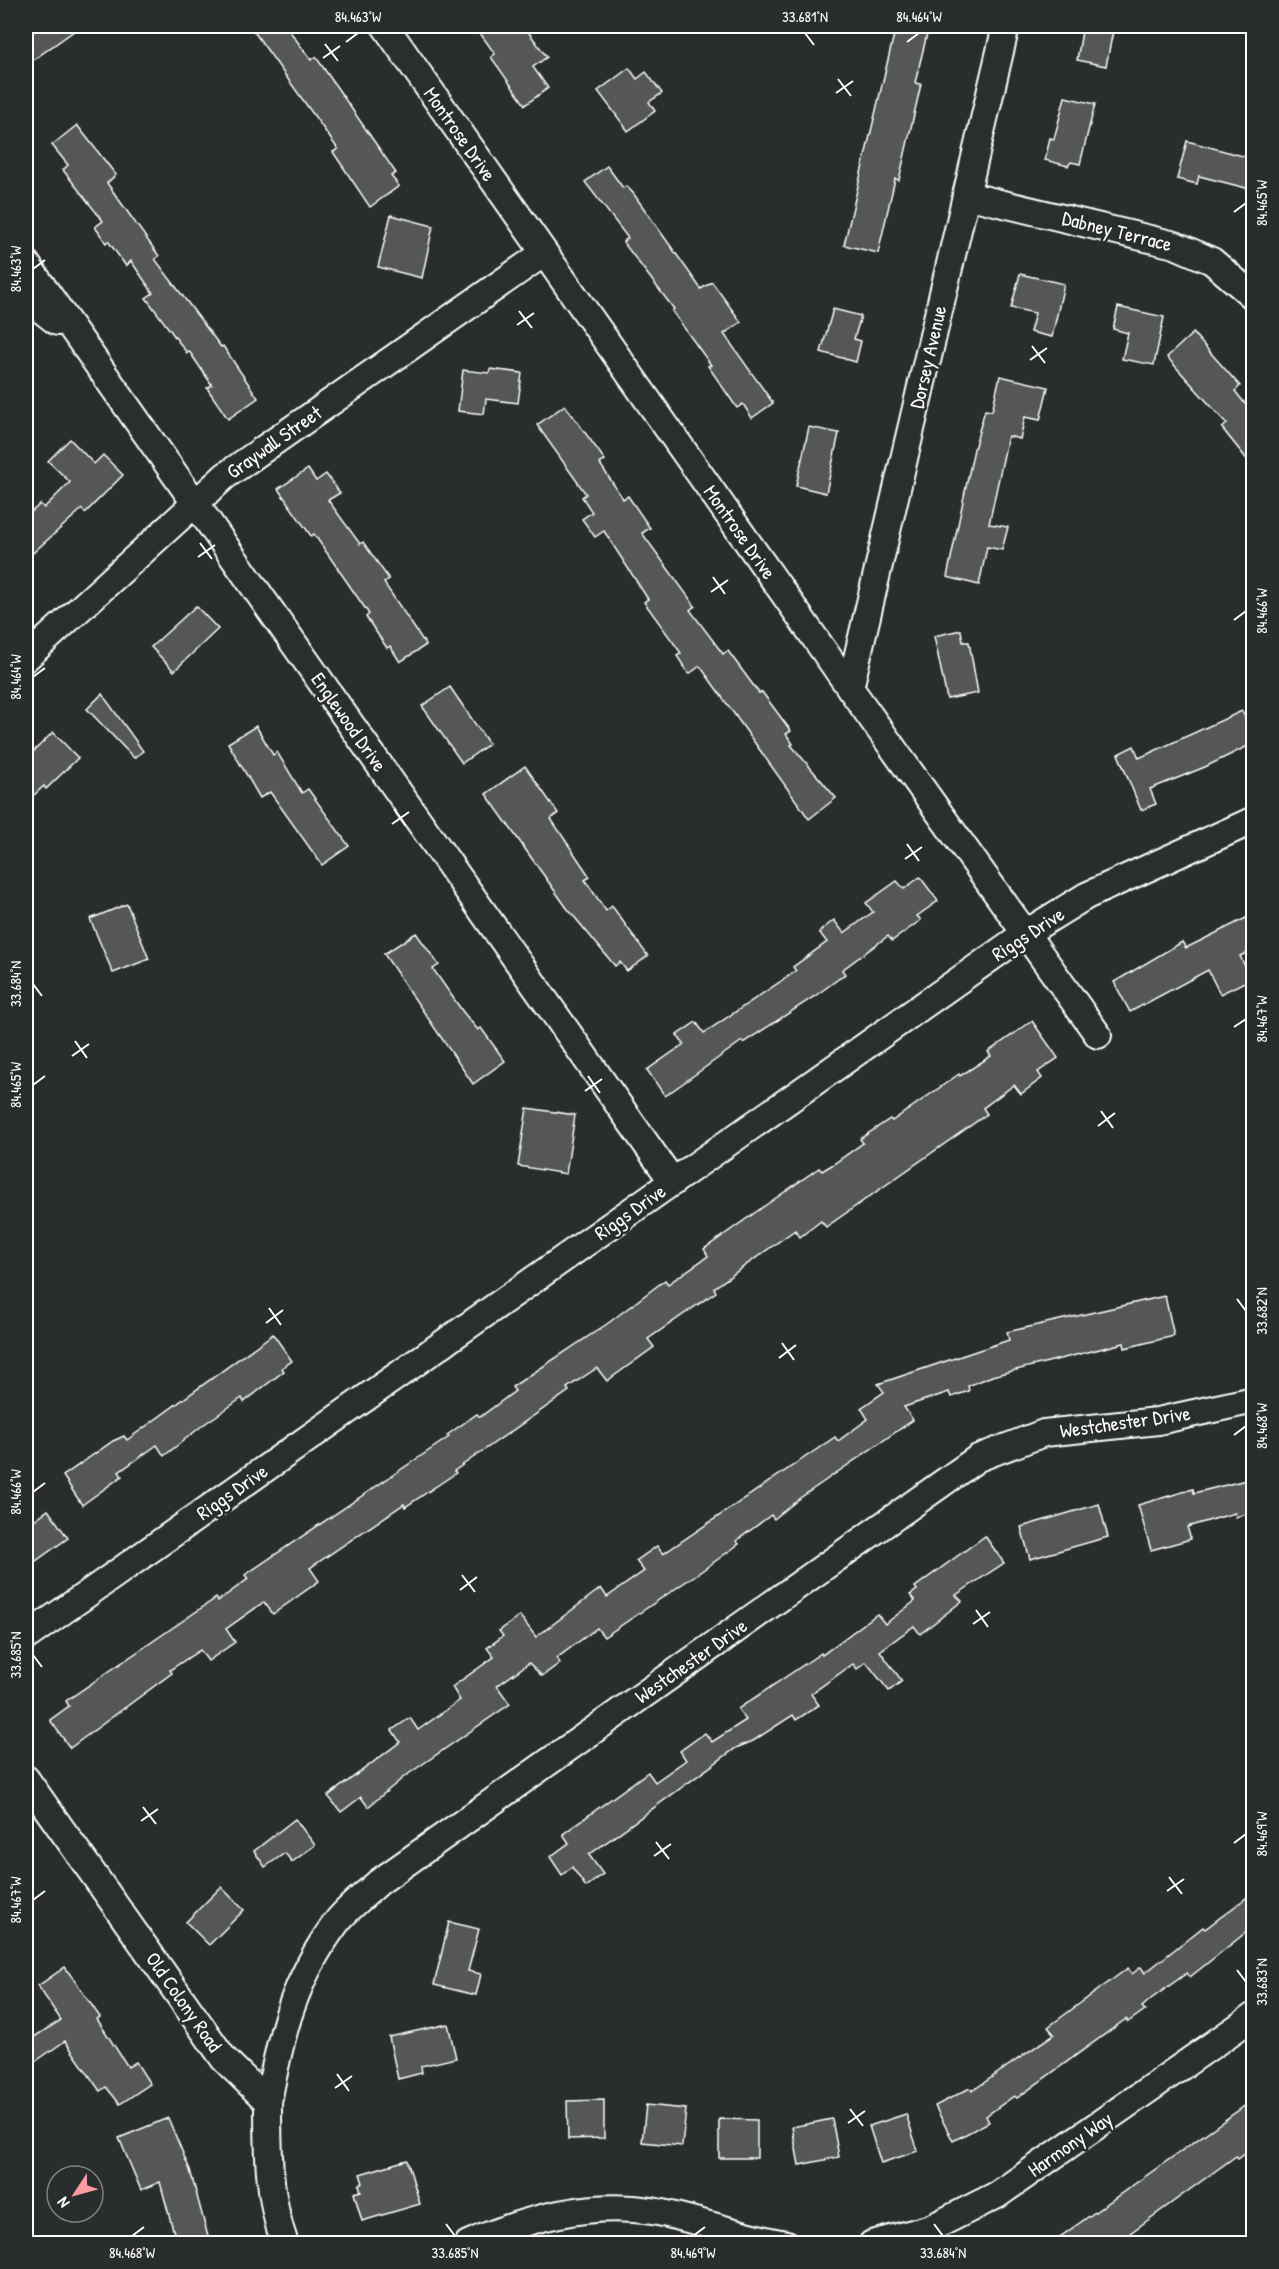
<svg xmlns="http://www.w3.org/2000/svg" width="1279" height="2269" viewBox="0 0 1279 2269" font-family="'Patrick Hand',sans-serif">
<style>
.building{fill:#555758;stroke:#fff;stroke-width:1.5}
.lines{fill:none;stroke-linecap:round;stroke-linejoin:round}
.minor-casing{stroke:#fff;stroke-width:30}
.minor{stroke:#2a2d2e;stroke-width:26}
.ticks{fill:none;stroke:#fff;stroke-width:2}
.labels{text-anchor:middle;stroke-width:5;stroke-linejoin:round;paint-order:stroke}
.street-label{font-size:20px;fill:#fff;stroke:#2a2d2e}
.neatline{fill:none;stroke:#fff;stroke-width:2}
.ticks-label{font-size:15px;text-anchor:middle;fill:#fff}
</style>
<rect width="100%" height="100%" fill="#2a2d2e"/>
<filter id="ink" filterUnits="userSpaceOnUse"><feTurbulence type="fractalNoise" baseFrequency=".0167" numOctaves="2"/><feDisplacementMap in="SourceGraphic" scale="12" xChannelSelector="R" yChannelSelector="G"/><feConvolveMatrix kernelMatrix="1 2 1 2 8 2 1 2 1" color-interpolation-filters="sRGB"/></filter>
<g filter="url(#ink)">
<g class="building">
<polygon points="26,26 81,26 26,65"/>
<polygon points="250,26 286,26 311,60 316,57 396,173 391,176 399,186 370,207 333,152 338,149"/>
<polygon points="475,26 524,26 547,57 533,67 548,88 525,105 491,57 495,54"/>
<polygon points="896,26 929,26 915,83 921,84 899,180 895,179 878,253 844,245"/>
<polygon points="1083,26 1114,26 1106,66 1077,60"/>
<polygon points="629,68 637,79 646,72 662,93 649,102 655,111 628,131 598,91"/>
<polygon points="1065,97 1095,104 1080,164 1071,162 1068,166 1045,160 1050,138 1054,139"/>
<polygon points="77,125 116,175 107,183 159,256 155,259 221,347 223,346 258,398 228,419 207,388 212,385 189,351 187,353 146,298 153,293 131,261 126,266 108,241 106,243 95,227 103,221 63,170 68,165 52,145"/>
<polygon points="1187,141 1254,159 1254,190 1199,176 1197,184 1177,179"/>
<polygon points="607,166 623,188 626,186 633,193 701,289 712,282 741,322 724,334 773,403 752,418 743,404 737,408 708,366 711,365 672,311 674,309 623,242 628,238 585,182"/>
<polygon points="391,215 433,226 422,278 378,267"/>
<polygon points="1020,274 1064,284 1052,337 1030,332 1035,313 1011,308"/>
<polygon points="1118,307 1164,317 1154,365 1122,359 1128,333 1113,329"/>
<polygon points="833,309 861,316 854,339 861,341 856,362 821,352"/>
<polygon points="1193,333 1240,386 1235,391 1254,415 1254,468 1222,428 1227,424 1167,357"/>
<polygon points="490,369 522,373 518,403 486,399 484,414 458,411 463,370 489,373"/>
<polygon points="1000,376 1048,387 1040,420 1025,417 1020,439 1008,436 989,524 1008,527 1002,550 987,547 979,585 947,577 974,449 985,410 992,411"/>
<polygon points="565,405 605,460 600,464 623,499 628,496 650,528 642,533 695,606 690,610 723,654 728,651 759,693 762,692 791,731 786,734 793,744 791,745 836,798 809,819 700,666 689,674 677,656 681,653 644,602 648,599 604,531 595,537 582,519 592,512 582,497 586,494 537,425"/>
<polygon points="809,427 839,433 826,493 796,486"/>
<polygon points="70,439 94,464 103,455 123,475 85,513 82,509 26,559 26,517 40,504 44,508 70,482 48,461"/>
<polygon points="308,469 316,481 326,474 340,493 328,500 360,544 363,542 389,579 384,583 426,645 400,662 390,646 387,648 366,617 369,614 314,534 311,536 278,489"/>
<polygon points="196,606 218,629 174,671 151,647"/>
<polygon points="961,630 963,642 969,642 978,693 947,699 934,636"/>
<polygon points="450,687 489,744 462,763 422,706"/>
<polygon points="102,694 143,751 134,758 87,709"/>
<polygon points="1242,711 1254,736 1254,743 1205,767 1150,789 1156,804 1141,810 1118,754 1134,746 1139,758"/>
<polygon points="256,726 273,755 277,752 302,793 308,789 349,846 322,865 270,792 260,798 228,743"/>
<polygon points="53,732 78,758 46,789 44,786 34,795 26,786 26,759"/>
<polygon points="525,766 558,813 551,819 590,877 585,880 606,911 612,906 648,956 627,971 620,962 615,966 567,908 486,794"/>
<polygon points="920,877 938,901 917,916 921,920 892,941 888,936 842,970 845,974 815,996 743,1043 742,1041 665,1096 647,1070 684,1044 677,1035 696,1022 704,1033 796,971 793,967 827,942 819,932 834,920 844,933 873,912 866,903 897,881 904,889"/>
<polygon points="127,904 149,959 113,973 90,919"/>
<polygon points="1246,918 1254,933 1254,950 1240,956 1251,979 1220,994 1208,970 1130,1012 1114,982 1182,942 1186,948"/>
<polygon points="416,933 439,965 433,969 463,1012 478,1030 481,1028 505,1061 473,1084 384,954"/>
<polygon points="1032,1021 1058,1058 1038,1072 1042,1078 1021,1094 1014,1085 983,1108 987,1114 826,1227 821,1221 800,1237 795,1230 714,1288 716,1292 648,1339 654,1347 607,1381 597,1368 567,1388 569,1391 454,1471 456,1473 405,1507 404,1504 310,1568 319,1581 273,1614 264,1602 226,1629 235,1642 208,1661 200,1650 170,1670 172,1673 70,1748 50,1720 69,1706 66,1701 216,1598 218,1601 248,1579 245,1575 449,1437 447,1435 477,1414 480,1417 515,1391 512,1387 607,1324 665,1280 668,1284 708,1256 704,1249 763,1207 819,1168 822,1171 832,1165 863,1143 860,1139 890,1119 892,1121 959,1074 960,1076 991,1056 988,1052"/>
<polygon points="527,1108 575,1115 566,1174 518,1166"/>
<polygon points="1165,1296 1174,1336 1125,1348 1124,1343 992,1376 968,1386 969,1391 951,1397 949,1392 904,1407 913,1420 800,1498 774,1519 771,1515 736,1541 739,1544 703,1570 604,1637 597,1628 557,1658 560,1663 542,1676 529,1663 497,1686 510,1704 404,1777 368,1807 361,1797 341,1812 328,1796 400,1742 392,1730 410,1718 418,1730 460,1700 452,1687 494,1657 487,1648 503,1636 499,1631 520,1616 536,1637 601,1588 607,1597 644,1571 636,1561 657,1546 663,1554 835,1437 838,1441 868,1419 861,1408 884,1392 878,1384 1009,1340 1007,1332"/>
<polygon points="273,1334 292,1361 282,1368 284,1371 244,1402 242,1398 203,1425 164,1456 157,1445 119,1472 122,1476 82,1505 63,1476 113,1441 124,1436 127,1440"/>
<polygon points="1254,1478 1254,1512 1236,1517 1235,1513 1187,1527 1191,1539 1151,1550 1138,1505 1193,1489 1194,1493"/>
<polygon points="1099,1504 1108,1537 1030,1559 1021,1527"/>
<polygon points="48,1510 68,1538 26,1568 26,1526"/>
<polygon points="985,1536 1004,1563 956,1595 962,1601 920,1634 914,1626 880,1651 902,1681 889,1691 866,1662 857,1669 853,1664 811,1694 819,1705 796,1720 793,1715 753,1741 736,1748 589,1855 603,1874 586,1887 572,1867 562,1875 550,1857 569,1843 563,1834 648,1772 655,1782 686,1760 680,1751 705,1733 712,1742 746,1720 738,1709 821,1653 822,1655 877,1614 885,1624 915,1601 910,1595 917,1590 915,1587"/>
<polygon points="295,1819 315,1845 292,1862 285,1853 265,1867 254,1851"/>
<polygon points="221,1887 244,1910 209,1945 186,1922"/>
<polygon points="1254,1892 1254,1926 1190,1977 1187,1973 1151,1999 1142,2007 1145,2010 1128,2022 1126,2019 1017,2098 1014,2096 986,2116 989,2122 953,2141 935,2106 970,2088 972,2091 1054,2034 1048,2027 1128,1968 1132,1974 1141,1967 1145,1973 1203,1927 1205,1929"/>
<polygon points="449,1922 479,1929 468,1971 481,1974 476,1995 434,1985"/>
<polygon points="65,1967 100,2017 97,2019 128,2067 136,2062 150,2084 120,2104 106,2087 100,2091 65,2041 36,2061 26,2046 26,2042 61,2020 38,1986"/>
<polygon points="448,2024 456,2058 421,2066 422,2073 398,2079 389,2037"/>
<polygon points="604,2100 604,2138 568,2139 567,2101"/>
<polygon points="646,2105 686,2109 682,2146 642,2142"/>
<polygon points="1246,2105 1254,2115 1254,2147 1238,2159 1236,2156 1115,2244 1050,2244"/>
<polygon points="906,2114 918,2151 881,2163 869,2126"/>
<polygon points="168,2118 190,2170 210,2244 177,2244 160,2182 141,2190 119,2138"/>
<polygon points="719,2119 757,2120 757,2158 719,2158"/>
<polygon points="832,2119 839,2157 799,2165 792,2127"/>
<polygon points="407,2160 420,2204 362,2221 354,2193 361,2191 359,2185 363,2183 360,2174"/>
</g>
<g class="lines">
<g class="minor-casing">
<g id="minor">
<polyline points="385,26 850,688 1098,1035"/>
<polyline points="966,195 1175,245 1212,261 1254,297"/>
<polyline points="26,263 673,1182"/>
<polyline points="26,298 57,322"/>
<polyline points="26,658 225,476 544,253"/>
<polyline points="850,688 1006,26"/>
<polyline points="26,1637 1026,933 1086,896 1254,820"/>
<path d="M 26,1779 L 224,2059 L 268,2102 C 268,2150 268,2198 285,2244"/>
<path d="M 268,2102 C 281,2034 293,1981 336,1923 C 347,1908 365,1895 379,1882 L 978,1458 L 1044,1433 L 1158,1421 L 1254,1400"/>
<path d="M 468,2244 C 526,2218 589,2201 652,2211 C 698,2219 741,2237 787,2244"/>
<polyline points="872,2244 931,2228 997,2195 1254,2016"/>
</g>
</g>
<use href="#minor" class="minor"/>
</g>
</g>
<path class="ticks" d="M 805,33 L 814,45M 346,42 L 358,33M 907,42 L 919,33M 325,44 L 338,61M 323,58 L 340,46M 838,79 L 851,96M 836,93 L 853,81M 1234,212 L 1246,203M 33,269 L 45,260M 519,311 L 532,328M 517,325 L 534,313M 1032,346 L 1045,363M 1030,360 L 1047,348M 200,543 L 212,559M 198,557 L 215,545M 713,577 L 725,594M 711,592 L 728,580M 1234,620 L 1246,611M 33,677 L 45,668M 394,809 L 406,826M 392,824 L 409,812M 907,844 L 919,861M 905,859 L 922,847M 33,984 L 42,996M 1234,1027 L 1246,1019M 75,1041 L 87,1058M 72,1056 L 89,1044M 588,1076 L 600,1093M 33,1085 L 45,1076M 585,1091 L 602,1079M 1101,1111 L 1113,1128M 1098,1126 L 1115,1113M 1237,1299 L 1246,1311M 269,1308 L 281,1325M 266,1323 L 283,1310M 782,1343 L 794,1360M 779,1358 L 796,1345M 1234,1435 L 1246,1426M 33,1492 L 45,1483M 462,1575 L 475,1592M 460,1590 L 477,1577M 976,1610 L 988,1627M 973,1624 L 990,1612M 33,1655 L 42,1667M 143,1807 L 156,1824M 141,1821 L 158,1809M 656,1842 L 669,1859M 1234,1843 L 1246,1834M 654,1856 L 671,1844M 1169,1877 L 1182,1894M 1167,1891 L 1184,1879M 33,1900 L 45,1891M 1237,1970 L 1246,1982M 337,2074 L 349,2091M 335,2088 L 352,2076M 850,2109 L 863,2126M 848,2123 L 865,2111M 446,2224 L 455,2236M 934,2224 L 943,2236M 132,2236 L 144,2227M 693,2236 L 705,2227"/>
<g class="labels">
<g class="street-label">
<text transform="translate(460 134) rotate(55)" y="7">Montrose Drive</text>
<text transform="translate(1117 231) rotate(14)" y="7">Dabney Terrace</text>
<text transform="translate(928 357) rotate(-77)" y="7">Dorsey Avenue</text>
<text transform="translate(274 442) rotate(-35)" y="7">Graywall Street</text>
<text transform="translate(740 532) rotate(55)" y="7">Montrose Drive</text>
<text transform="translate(349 722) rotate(55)" y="7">Englewood Drive</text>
<text transform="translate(1028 934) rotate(-33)" y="7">Riggs Drive</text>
<text transform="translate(630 1212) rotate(-35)" y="7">Riggs Drive</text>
<text transform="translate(1125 1422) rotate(-8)" y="7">Westchester Drive</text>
<text transform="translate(232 1492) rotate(-35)" y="7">Riggs Drive</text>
<text transform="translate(691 1661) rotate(-35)" y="7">Westchester Drive</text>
<text transform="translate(184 2002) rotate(55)" y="7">Old Colony Road</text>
<text transform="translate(1070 2144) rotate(-35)" y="7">Harmony Way</text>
</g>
</g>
<rect width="1279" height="2269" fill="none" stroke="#2a2d2e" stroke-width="66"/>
<g transform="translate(75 2194) rotate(234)"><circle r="28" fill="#2a2d2e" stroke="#7f8182" stroke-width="1.5"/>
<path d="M0-4.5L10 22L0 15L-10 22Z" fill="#ff9aa2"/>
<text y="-9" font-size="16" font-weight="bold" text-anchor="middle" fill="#ffffff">N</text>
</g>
<rect x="33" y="33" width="1213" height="2203" class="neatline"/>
<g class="ticks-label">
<text x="358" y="22">84.463°W</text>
<text x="805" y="22">33.681°N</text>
<text x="919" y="22">84.464°W</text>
<text transform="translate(1262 203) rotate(-90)" y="5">84.465°W</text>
<text transform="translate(16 269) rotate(-90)" y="5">84.463°W</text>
<text transform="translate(1262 611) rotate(-90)" y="5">84.466°W</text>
<text transform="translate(16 677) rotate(-90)" y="5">84.464°W</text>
<text transform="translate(16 984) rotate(-90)" y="5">33.684°N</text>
<text transform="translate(1262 1019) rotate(-90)" y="5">84.467°W</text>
<text transform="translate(16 1085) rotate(-90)" y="5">84.465°W</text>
<text transform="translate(1262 1311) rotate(-90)" y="5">33.682°N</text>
<text transform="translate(1262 1426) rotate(-90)" y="5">84.468°W</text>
<text transform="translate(16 1492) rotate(-90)" y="5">84.466°W</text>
<text transform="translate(16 1655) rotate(-90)" y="5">33.685°N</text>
<text transform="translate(1262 1834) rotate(-90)" y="5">84.469°W</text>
<text transform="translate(16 1900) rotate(-90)" y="5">84.467°W</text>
<text transform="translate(1262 1982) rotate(-90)" y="5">33.683°N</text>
<text x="132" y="2258">84.468°W</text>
<text x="455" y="2258">33.685°N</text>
<text x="693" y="2258">84.469°W</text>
<text x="943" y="2258">33.684°N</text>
</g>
</svg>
